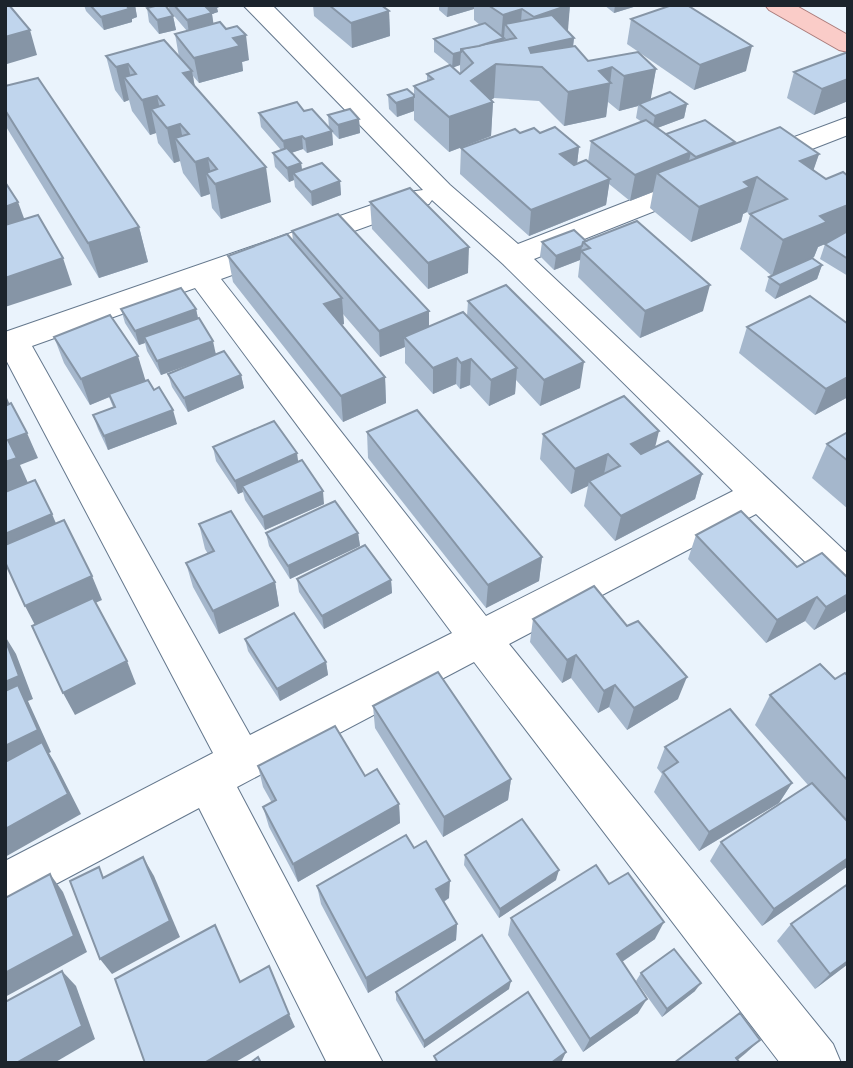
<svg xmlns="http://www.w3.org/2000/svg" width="853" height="1068" viewBox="0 0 853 1068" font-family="Georgia,serif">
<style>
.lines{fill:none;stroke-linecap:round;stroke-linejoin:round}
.minor-casing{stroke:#65788d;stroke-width:2}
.primary-casing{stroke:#aa7b7a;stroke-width:2}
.minor{fill:#fff;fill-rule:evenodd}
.primary{fill:#faccc8;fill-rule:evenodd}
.wall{fill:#a5b7cc;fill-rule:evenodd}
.shaded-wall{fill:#8695a6}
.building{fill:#c0d5ed;stroke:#8695a6;stroke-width:2}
</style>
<rect width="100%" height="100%" fill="#eaf3fc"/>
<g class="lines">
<g class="minor-casing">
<g id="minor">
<path d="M 243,5 L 274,7 L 450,185 L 518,244 L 690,177 L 700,174 L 710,177 L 714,183 L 710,189 L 534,259 L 848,554 L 848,595 L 834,590 L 756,514 L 509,644 L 833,1044 L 841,1063 L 780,1063 L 474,662 L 237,787 L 383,1063 L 327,1063 L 199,808 L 5,911 L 5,861 L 213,753 L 5,358 L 5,332 L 409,192 L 423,190 ZM 432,200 L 503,264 L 733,491 L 486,616 L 221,279 L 429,204 ZM 195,288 L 452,633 L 250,735 L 32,346 Z"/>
<polygon points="848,117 848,135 763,168 753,170 743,168 739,162 743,156"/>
</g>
</g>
<g class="primary-casing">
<polygon id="primary" points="765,5 795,5 848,35 848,52 839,50 769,10"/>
</g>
<use href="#minor" class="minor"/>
<use href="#primary" class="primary"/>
</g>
<g class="wall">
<polygon points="84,5 135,5 137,17 132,19 132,22 104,30 86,11"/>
<polygon points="168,5 221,5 221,6 217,8 218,12 212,14 213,24 249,60 242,62 243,71 199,83 193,76 195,87 271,202 221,219 212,208 210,194 201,197 183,173 180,161 174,163 158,143 156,133 150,135 132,111 129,100 124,102 115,90 106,56 179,57 175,34 187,31 169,10"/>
<polygon points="313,5 381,5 389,11 390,36 352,48 314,16"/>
<path d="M 439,5 L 570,5 L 567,30 L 574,38 L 573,46 L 588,61 L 656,69 L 650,100 L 687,104 L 684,118 L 657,128 L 666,134 L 819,154 L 813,170 L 826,179 L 848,176 L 848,276 L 820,259 L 825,244 L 828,243 L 818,247 L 814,257 L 813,258 L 822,265 L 817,279 L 775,299 L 765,291 L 769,277 L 772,276 L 740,249 L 750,215 L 747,212 L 743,214 L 741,222 L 691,242 L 650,208 L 653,192 L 630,201 L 609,184 L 606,205 L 529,236 L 460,174 L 461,148 L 520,133 L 540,133 L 579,147 L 577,164 L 588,162 L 591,141 L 642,122 L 636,118 L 638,106 L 619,111 L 608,102 L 606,117 L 564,126 L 539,101 L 494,98 L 491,100 L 493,102 L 491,136 L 449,152 L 414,120 L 414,111 L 397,117 L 389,109 L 388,95 L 414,95 L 414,86 L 427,81 L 427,74 L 450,65 L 434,52 L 434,39 L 480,25 L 474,20 L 474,9 L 447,17 L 439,10 ZM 460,65 L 460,74 L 453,67 Z"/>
<polygon points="604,5 640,5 614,13"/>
<polygon points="147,8 173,16 176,30 159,34 149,22"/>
<polygon points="631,19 746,71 694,90 627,44"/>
<polygon points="848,52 848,101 814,115 787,98 794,72"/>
<polygon points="5,86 139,227 148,262 99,278 5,125"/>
<polygon points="304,111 329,128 328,115 359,119 360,133 339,139 332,132 333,145 307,153 303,149 291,153 301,163 302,170 340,181 341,195 312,206 295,187 294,180 289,182 275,167 273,153 281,150 261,127 259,113"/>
<polygon points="370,202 468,273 428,289 372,229"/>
<polygon points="292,231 429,327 467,316 468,301 580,388 540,406 516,380 515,394 489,406 470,385 460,389 456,384 433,394 405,363 405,347 380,357 343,314 344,324 341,325 385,377 386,403 343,422 233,282 228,256 293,242"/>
<polygon points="586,241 703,311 640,338 578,277 580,260 554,270 540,256 542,242"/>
<polygon points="121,309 196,309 198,318 216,354 241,375 244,388 188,412 172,387 168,374 201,360 161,375 147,351 145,343 139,345 125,323"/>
<polygon points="848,324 848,397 815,415 739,353 747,327"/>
<polygon points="54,337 145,381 177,424 108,450 98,429 93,415 113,407 109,397 90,405 64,363"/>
<polygon points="367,432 542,557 539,581 486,608 368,458"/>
<polygon points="848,432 848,509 812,478 827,444"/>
<polygon points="543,434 655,447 702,474 695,499 615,541 584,506 588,486 571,494 540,459"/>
<polygon points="213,447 299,462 324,504 265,530 245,500 243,492 238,494 216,461"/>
<polygon points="199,524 275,582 279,606 219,634 193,587 186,563 208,554 205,549"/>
<polygon points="266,533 358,533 360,546 290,579 269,546"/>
<polygon points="696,535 797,567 848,578 848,607 845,612 814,630 805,621 766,643 688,559"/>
<polygon points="297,579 391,580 392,593 324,629 299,592"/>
<polygon points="533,619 678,699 627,730 609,707 598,713 571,678 562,683 530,642"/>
<polygon points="245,639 326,662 328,675 280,701 248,651"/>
<polygon points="848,676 848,866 762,926 710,861 721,842 808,785 755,725 770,695"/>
<polygon points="373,706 511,779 508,800 443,837 375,728"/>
<polygon points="665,747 792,783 779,803 699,851 654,792 662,774 657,768"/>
<polygon points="258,766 365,776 399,804 400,823 298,882 269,827 263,807 272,803 263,787"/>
<polygon points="414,848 449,898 444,902 457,924 456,940 368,993 321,904 317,886"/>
<polygon points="465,855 556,880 499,918 464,865"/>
<polygon points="609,884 655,939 622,962 638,1013 583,1052 508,935 511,918"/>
<polygon points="848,884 848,964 815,989 777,941 791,924"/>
<polygon points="641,973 695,991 662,1017 636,981"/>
<polygon points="509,989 424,1048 396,1000 396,992"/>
</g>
<g class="shaded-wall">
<polygon points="130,5 135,5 137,17 132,19 132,22 104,30 101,17"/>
<polygon points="202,5 221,5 221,6 217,8 218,12 212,14 214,27 189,33 187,20"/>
<polygon points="448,5 474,5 474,9 447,17"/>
<polygon points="570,5 568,30 532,42 534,17"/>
<polygon points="615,5 640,5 614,13"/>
<polygon points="522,9 520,34 505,24 503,51 462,51 501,39 503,15"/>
<polygon points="389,11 390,36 352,48 351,23"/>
<polygon points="173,16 176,30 159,34 157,20"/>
<polygon points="30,30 37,55 7,64 5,60 5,37"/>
<polygon points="246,35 249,60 242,62 243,71 199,83 194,58 233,38"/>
<polygon points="574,38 570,72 542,67 528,66 529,48"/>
<polygon points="752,46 746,71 694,90 700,65"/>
<polygon points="461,52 460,65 452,68 453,54"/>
<polygon points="128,64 133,89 124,77 129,100 124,102 116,67"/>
<polygon points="496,64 494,98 484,105 493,102 491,136 449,152 449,117 471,81"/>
<polygon points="612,67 606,117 564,126 568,92 599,71"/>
<polygon points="656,69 650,103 639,104 638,106 619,111 624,76"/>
<polygon points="192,71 198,105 183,73"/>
<polygon points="848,79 848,101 814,115 822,89"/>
<polygon points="157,96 163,123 151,109 156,133 150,135 142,100"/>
<polygon points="414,97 414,111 397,117 396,103"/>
<polygon points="687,104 684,118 652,130 655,116"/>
<polygon points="359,119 360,133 339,139 338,125"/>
<polygon points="180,124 185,151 175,138 180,161 174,163 167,128"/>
<polygon points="332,131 333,145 307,153 305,139"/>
<polygon points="302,136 303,149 285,155 283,141"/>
<polygon points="735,142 732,156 693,171 696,157"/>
<polygon points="579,147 576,173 560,154"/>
<polygon points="691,152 685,178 657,173 653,192 630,201 635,175"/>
<polygon points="819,154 807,189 800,161"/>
<polygon points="208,158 212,181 206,173 210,194 201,197 195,162"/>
<polygon points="301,163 303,177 293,173 294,180 289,182 287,168"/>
<polygon points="266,167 271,202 221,219 215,184"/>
<polygon points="757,177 747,212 743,214 741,222 691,242 699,207 744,182"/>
<polygon points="610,179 606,205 529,236 531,210"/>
<polygon points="340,181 341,195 312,206 311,192"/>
<polygon points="18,202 31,237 5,246 5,207"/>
<polygon points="848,205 848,234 818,247 814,257 772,276 783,240 820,216"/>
<polygon points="139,227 148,262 99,278 88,243"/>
<polygon points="582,246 580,260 554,270 556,256"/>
<polygon points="469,247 468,273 428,289 428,263"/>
<polygon points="63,258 72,285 5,307 5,278"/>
<polygon points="822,265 817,279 775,299 780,285"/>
<polygon points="710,285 703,311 640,338 645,311"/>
<polygon points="342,298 344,324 326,330 324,304"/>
<polygon points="196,309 199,323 144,337 145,343 139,345 135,331"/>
<polygon points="429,311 429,337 404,337 405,347 380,357 379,331"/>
<polygon points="213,341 216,355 161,375 157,361"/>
<polygon points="138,356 146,382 90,405 81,379"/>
<polygon points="457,358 456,384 433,394 433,368"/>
<polygon points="471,359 470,385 460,389 461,363"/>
<polygon points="584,362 580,388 540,406 544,380"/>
<polygon points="517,368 515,394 489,406 491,380"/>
<polygon points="241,375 244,388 188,412 184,398"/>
<polygon points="385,377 386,403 343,422 341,396"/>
<polygon points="848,377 848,397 815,415 826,389"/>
<polygon points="5,398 7,398 13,412 5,414"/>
<polygon points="173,410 177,424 108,450 104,436"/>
<polygon points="659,431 653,456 626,470 631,444"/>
<polygon points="27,433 38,458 20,465 28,483 5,493 5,462 8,440"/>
<polygon points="297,453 299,467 242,486 243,492 238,494 235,481"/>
<polygon points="608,454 603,479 589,481 588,486 571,494 575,469"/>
<polygon points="702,474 695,499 615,541 621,516"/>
<polygon points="323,491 324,504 265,530 263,517"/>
<polygon points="52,514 58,528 5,549 5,534"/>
<polygon points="358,533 360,546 290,579 288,566"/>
<polygon points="542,557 539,581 486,608 488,585"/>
<polygon points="92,576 102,600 37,629 25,606"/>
<polygon points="391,580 392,593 324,629 322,616"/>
<polygon points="275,582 279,606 219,634 213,611"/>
<polygon points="848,594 848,607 845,612 814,630 826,607"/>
<polygon points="817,597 805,621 766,643 777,620"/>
<polygon points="5,636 16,654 33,699 28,701 51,752 49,753 55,763 81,814 5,857"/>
<polygon points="576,655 571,678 562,683 567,660"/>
<polygon points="127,661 136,684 75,715 63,693"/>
<polygon points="326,662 328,675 280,701 277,689"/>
<polygon points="687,677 678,699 627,730 634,708"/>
<polygon points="615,685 609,707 598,713 604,691"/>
<polygon points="511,779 508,800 443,837 444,817"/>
<polygon points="792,783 779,803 699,851 709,832"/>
<polygon points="399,804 400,823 298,882 293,864"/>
<polygon points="143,857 154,876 180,937 112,974 100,959"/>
<polygon points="848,858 848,866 762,926 774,909"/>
<polygon points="559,870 556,880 499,918 500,909"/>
<polygon points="50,874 63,892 87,952 5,997 5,973"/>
<polygon points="450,881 449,898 436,906 436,889"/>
<polygon points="664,922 655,939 610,970 617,954"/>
<polygon points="457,924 456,940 368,993 366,978"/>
<polygon points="848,961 848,964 815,989 830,974"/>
<polygon points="62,971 76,986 95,1039 54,1063 16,1063"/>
<polygon points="511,981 509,989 424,1048 424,1041"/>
<polygon points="701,983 695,991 662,1017 667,1009"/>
<polygon points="647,999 638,1013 583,1052 590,1039"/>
<polygon points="289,1014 295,1027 234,1063 204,1063"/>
<polygon points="760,1040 746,1053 734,1063 736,1058"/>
<polygon points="566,1052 561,1063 551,1063"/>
</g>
<g class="building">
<polygon points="5,5 9,5 30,30 5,37"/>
<polygon points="90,5 130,5 127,6 129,9 101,17"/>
<polygon points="159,5 165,5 173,16 157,20 147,8"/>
<polygon points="174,5 204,5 212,13 187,20"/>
<polygon points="329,5 381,5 389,11 351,23"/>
<polygon points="488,5 569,5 534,17 522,9 503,15"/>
<polygon points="672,5 687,5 752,46 700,65 631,19"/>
<polygon points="552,15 574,38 529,48 531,53 575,46 588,61 638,52 656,69 624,76 612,67 599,71 611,83 568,92 542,67 496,64 471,81 493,102 449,117 414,86 433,79 427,74 450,65 460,74 473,63 461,49 516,38 505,24"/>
<polygon points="220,22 226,29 237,26 246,35 233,38 240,46 194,58 175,34"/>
<polygon points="485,23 504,38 479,46 461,49 461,52 453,54 434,39"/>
<polygon points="164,40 192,71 183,73 266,167 215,184 206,173 217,169 208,158 195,162 175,138 189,134 180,124 167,128 151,109 164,105 157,96 142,100 124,77 136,74 128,64 116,67 106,56"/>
<polygon points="848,52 848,79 822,89 794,72"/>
<polygon points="38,78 139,227 88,243 5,110 5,86"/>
<polygon points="407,89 414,95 414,97 396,103 388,95"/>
<polygon points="670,92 687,104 655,116 639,104"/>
<polygon points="297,102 304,111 312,109 332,131 305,139 302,136 283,141 259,113"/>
<polygon points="350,109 359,119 338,125 328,115"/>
<polygon points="646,120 691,152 635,175 591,141"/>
<polygon points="705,120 735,142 696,157 666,134"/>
<polygon points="555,127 579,147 560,154 574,165 586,160 610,179 531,210 461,148 515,129 520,133 534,128 540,133"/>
<polygon points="780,127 819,154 800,161 826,179 843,172 848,176 848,205 820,216 827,222 783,240 750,214 787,199 757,177 744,182 750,187 699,207 657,173"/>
<polygon points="287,148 301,163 287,168 273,153"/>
<polygon points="322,163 340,181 311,192 293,173"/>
<polygon points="5,182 18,202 5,207"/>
<polygon points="410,188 469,247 428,263 370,202"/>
<polygon points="338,214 429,311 379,331 292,231"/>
<polygon points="38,215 63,258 5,278 5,225"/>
<polygon points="637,221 710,285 645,311 581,251 590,248 583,242"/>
<polygon points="574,230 586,241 583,242 582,246 556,256 542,242"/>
<polygon points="848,231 848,259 825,244"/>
<polygon points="287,234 342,298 324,304 385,377 341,396 228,256"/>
<polygon points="812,258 822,265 780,285 769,277"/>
<polygon points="506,285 584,362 544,380 468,301"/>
<polygon points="181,288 196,309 135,331 121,309"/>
<polygon points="810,296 848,324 848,377 826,389 747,327"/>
<polygon points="463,312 517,368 491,380 471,359 461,363 457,358 433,368 404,337"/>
<polygon points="110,315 138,356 81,379 54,337"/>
<polygon points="199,318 213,341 157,361 144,337"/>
<polygon points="224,351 241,375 184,398 168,374"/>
<polygon points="148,380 154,390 159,387 173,410 104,436 93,415 115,407 109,394"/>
<polygon points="624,396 659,431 631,444 641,454 668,441 702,474 621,516 589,481 620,466 608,454 575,469 543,434"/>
<polygon points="11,403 27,433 8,440 17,458 5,462 5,406"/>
<polygon points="417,410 542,557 488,585 367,432"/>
<polygon points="274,421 297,453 235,481 213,447"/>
<polygon points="848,432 848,461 827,444"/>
<polygon points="302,460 323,491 263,517 242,486"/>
<polygon points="35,480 52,514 5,534 5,492"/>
<polygon points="335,501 358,533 288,566 266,533"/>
<polygon points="231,511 275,582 213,611 186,563 214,551 199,524"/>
<polygon points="741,511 797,567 822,553 848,578 848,594 826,607 817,597 777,620 696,535"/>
<polygon points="64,520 92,576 25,606 5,562 5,545"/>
<polygon points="365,545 391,580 322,616 297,579"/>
<polygon points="594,586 627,626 638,621 687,677 634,708 615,685 604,691 576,655 567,660 533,619"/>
<polygon points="93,598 127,661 63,693 32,626"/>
<polygon points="294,613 326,662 277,689 245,639"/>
<polygon points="5,639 19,676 5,682"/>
<polygon points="820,664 835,679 845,673 848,676 848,781 770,695"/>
<polygon points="438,672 511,779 444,817 373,706"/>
<polygon points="18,685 38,730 5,746 5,691"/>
<polygon points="730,709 792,783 709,832 663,772 678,762 665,747"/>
<polygon points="335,726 365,776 377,769 399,804 293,864 263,807 276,800 258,766"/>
<polygon points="42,742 68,794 5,829 5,762"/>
<polygon points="812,783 848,822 848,858 774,909 721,842"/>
<polygon points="522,819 559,870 500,909 465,855"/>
<polygon points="406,835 414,848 426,841 450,881 436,889 457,924 366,978 317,886"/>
<polygon points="143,857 170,921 100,959 70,881 99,867 103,878"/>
<polygon points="596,865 609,884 628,873 664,922 617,954 647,999 590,1039 511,918"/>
<polygon points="50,874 74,936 5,973 5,898"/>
<polygon points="848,884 848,961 830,974 791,924"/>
<polygon points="215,925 240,982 269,966 289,1014 204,1063 145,1063 115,979"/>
<polygon points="482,935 511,981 424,1041 396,992"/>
<polygon points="674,949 701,983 667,1009 641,973"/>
<polygon points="62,971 82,1026 16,1063 5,1063 5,1002"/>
<polygon points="528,992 566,1052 551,1063 438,1063 434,1056"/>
<polygon points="740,1013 760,1040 736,1058 740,1063 674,1063"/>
<polygon points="258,1057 261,1063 250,1063"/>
</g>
<rect width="853" height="1068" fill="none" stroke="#1c242c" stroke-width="14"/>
</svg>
